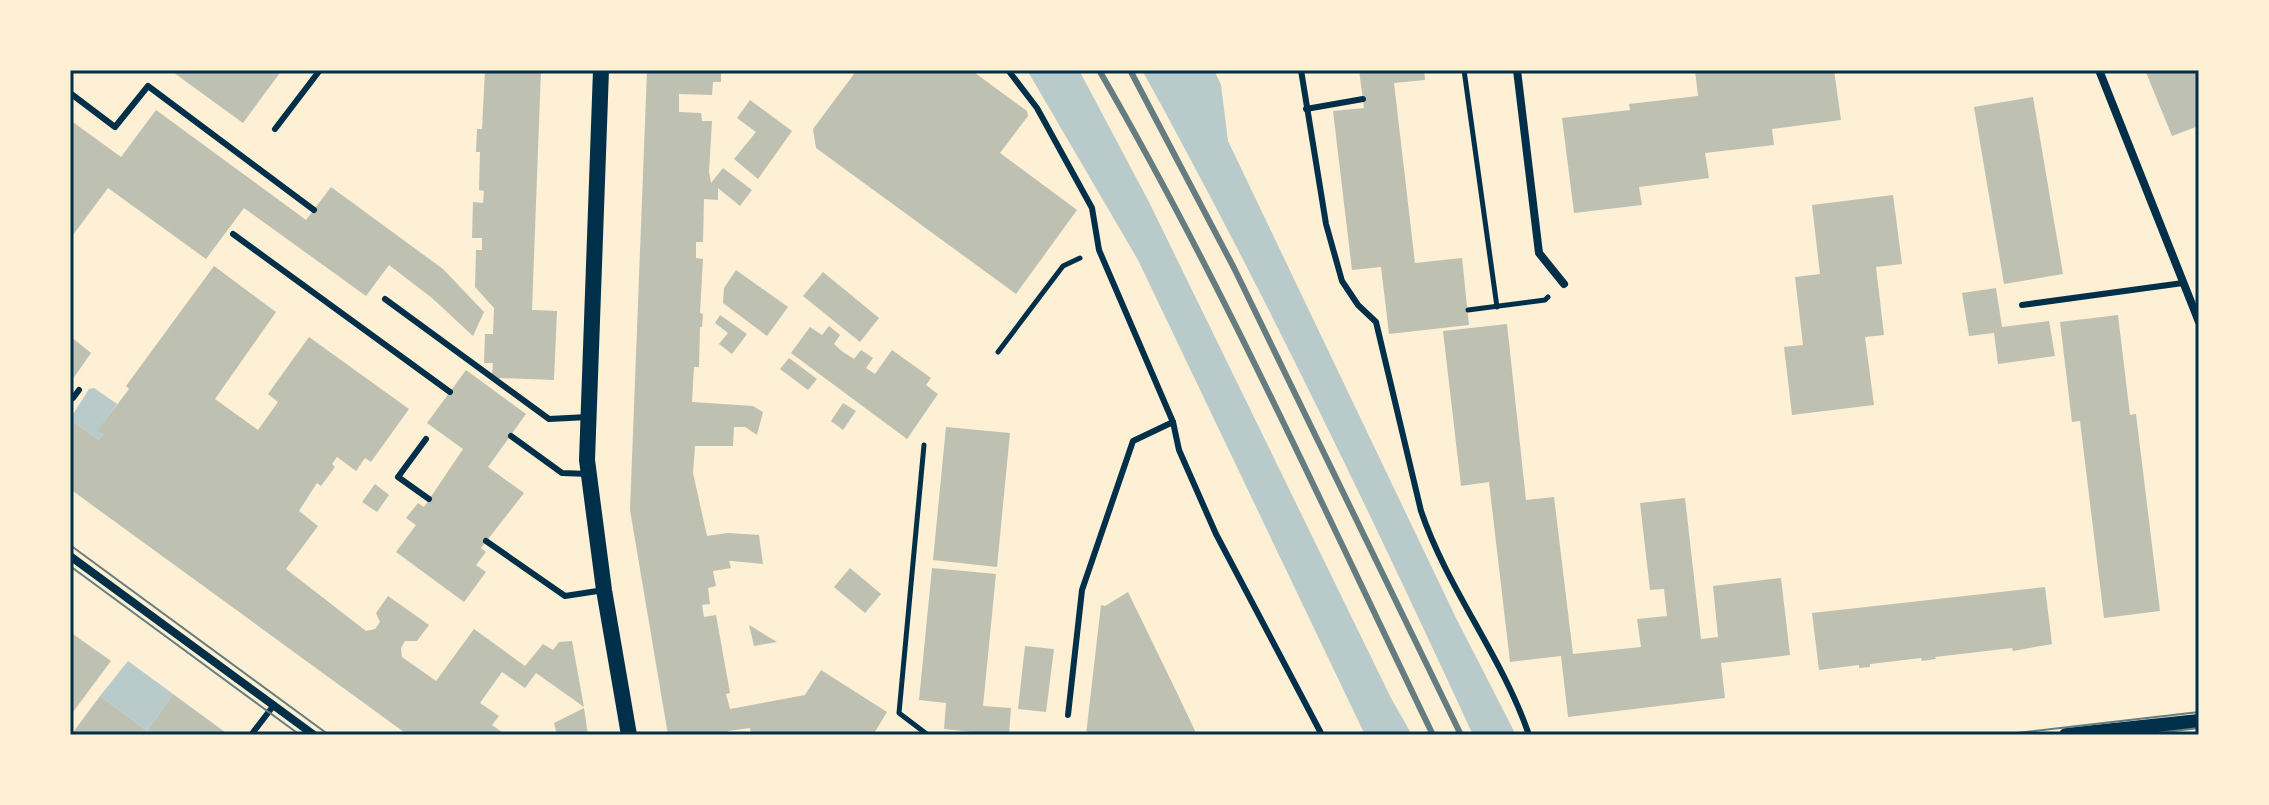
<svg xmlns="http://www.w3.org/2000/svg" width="2269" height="805" viewBox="0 0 2269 805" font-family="'Work Sans',sans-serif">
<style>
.green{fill:#b9caca}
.building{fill:#bec0b2}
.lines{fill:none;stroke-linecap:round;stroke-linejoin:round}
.path{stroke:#003049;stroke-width:5}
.service{stroke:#003049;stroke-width:6}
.minor{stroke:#003049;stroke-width:8}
.tertiary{stroke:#003049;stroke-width:14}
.secondary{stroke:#003049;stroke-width:16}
.tram{stroke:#657d81;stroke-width:2}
.rail{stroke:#657d81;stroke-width:6}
.neatline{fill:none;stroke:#003049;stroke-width:3}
</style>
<rect width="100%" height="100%" fill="#fdf0d5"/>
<g class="green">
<polygon points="1027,70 1079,70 1149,202 1391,698 1412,735 1365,735 1138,260"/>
<path d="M 1142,70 L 1214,70 L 1221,85 L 1228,141 L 1456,618 L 1516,735 L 1473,735 C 1369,510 1262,287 1142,70 Z"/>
<polygon points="94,388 117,404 98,431 103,434 99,440 70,419 89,389"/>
<polygon points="128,661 173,694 147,731 100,696"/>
</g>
<g class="building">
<polygon points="170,70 282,70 243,123"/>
<polygon points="485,70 541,70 532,310 557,311 554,380 498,378 492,374 493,363 484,363 485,334 493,334 494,308 475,287 476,250 482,250 482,238 472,238 473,202 483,203 484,191 479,190 480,152 476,152 477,129 482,129"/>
<polygon points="647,70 721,70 721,82 713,82 712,95 679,94 679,112 701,113 702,121 712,121 709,172 711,183 723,168 752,190 740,206 718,188 718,200 704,199 703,242 696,242 696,258 703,259 700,313 703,314 702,327 700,327 699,367 694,367 692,402 753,406 763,412 757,435 745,427 734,427 733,446 695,446 693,473 707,536 728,533 759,535 763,564 732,561 729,561 731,568 713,571 716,586 708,588 710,604 702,605 704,617 716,615 730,693 726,694 730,709 805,695 821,670 887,712 873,735 751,735 750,728 728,731 729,735 668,735 630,510"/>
<polygon points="857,70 971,70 1027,111 1028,116 1000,153 1077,210 1016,294 816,148 813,129"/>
<polygon points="1359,70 1424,70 1425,80 1394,83 1415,263 1462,258 1469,325 1389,334 1381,267 1352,270 1333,111 1364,108"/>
<polygon points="1706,70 1834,70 1841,120 1772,129 1774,145 1705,153 1709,178 1639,187 1642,205 1574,213 1562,118 1630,110 1629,104 1698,96 1695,71"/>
<polygon points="2145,70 2199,70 2199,133 2196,127 2172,136"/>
<polygon points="2033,97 2063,274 2004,284 1974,107"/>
<polygon points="750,100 792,131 758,179 734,159 756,132 737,118"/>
<polygon points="156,110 306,220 331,187 443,269 484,312 473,336 432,298 389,265 366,296 244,208 206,259 108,188 70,239 70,120 121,157"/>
<polygon points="1893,195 1902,264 1876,267 1884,335 1865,337 1874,405 1792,415 1784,347 1803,345 1795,277 1820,274 1812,205"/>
<polygon points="214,266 276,312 215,399 258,430 278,402 268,394 309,337 409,409 371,462 365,458 356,471 337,457 332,464 335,467 321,486 317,483 299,511 318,526 286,569 366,631 375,629 380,622 376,613 388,596 429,625 417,641 405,641 401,648 402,657 436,681 474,629 525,666 543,644 553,650 559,642 572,641 584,707 536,673 525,688 502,672 480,703 499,716 492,725 506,735 408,735 70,489 70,419 99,440 103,434 97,431 129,389 126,386"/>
<polygon points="736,270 788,307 767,336 723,303 724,288"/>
<polygon points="823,272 879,318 860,342 803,296"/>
<polygon points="1996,288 2002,327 2049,321 2055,356 1998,364 1994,333 1969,336 1962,293"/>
<polygon points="720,315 747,334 732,354 719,344 728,333 715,323"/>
<polygon points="2118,315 2130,415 2136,414 2160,611 2104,618 2080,421 2072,422 2060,322"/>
<polygon points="1507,324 1526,500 1554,497 1573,654 1641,647 1637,619 1667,616 1664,589 1650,590 1640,503 1685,498 1701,639 1718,637 1713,586 1781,578 1790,655 1721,663 1725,698 1568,717 1561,656 1510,662 1489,482 1461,486 1443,331"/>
<polygon points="829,326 840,335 834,344 843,352 854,359 861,350 873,358 866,368 875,374 892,350 931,378 926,385 938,394 907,439 791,353 810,327 822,335"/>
<polygon points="70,336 91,353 70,383"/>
<polygon points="789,358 817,379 808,390 780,369"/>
<polygon points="466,370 526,414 488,467 524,493 481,548 486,552 476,565 486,572 464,602 396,552 416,525 406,518 418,503 424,507 463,449 427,423"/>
<polygon points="843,403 856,411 843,430 831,421"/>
<polygon points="946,427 1010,433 997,567 933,560"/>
<polygon points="375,484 389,495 377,512 362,502"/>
<polygon points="850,568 881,594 865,613 834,587"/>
<polygon points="932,568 996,574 983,706 1011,708 1009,735 972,735 972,732 944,729 946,703 919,700"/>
<polygon points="2045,587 2052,644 2013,651 2012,648 1935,657 1936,659 1922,661 1921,658 1870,664 1870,667 1859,668 1859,665 1819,670 1812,613"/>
<polygon points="1128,592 1178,695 1197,735 1086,735 1101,605 1105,606"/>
<polygon points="749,625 777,642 754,646"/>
<polygon points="70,632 111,661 73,712 70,709"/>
<polygon points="1025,646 1054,649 1046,712 1018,709"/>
<polygon points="173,694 229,735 71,735 100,696 147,731"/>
<polygon points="584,708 588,735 557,735 554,723"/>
</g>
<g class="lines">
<g class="path">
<polyline points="1464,70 1497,307"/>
<polyline points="1468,310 1545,300 1548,297"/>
<polyline points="998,352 1063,266 1080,258"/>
<polyline points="924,445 899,713 928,735"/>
</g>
<g class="service">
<polyline points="1008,70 1037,108 1092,208 1099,250 1173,422 1179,450 1216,534 1322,735"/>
<path d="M 1301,70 L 1326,224 L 1342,281 L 1358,305 L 1376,322 L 1421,511 C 1448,590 1502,656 1529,735"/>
<polyline points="70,93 115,127 148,86 314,210"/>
<polyline points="1306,109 1363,99"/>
<polyline points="275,129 320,70"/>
<polyline points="233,234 450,392"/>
<polyline points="385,299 549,419 588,417"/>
<polyline points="2022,305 2183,283"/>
<polyline points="73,398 79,390"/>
<polyline points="511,436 562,473 589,474"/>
<polyline points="426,439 398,477 429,499"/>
<polyline points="486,541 565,596 604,590"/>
<polyline points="1068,715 1082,590 1133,441 1173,422"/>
<polyline points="251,735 274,705"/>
</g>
<g class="minor">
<polyline points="1517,70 1539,253 1564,284"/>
<polyline points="2099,70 2199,322"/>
<polyline points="70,556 314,735"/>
</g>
<polyline class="tertiary" points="2066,735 2199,721"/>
<polyline class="secondary" points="601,70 587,460 604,590 629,735"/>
<g class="tram">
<polyline points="70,545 329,735"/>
<polyline points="70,566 300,735"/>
<polyline points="1999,735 2199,712"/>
<polyline points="2140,735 2199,728"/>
</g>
<g class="rail">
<path d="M 1099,70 C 1223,284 1325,512 1433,735"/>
<polyline points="1130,70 1234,268 1461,735"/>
</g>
</g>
<rect width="2269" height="805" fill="none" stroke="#fdf0d5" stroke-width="144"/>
<rect x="72" y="72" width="2125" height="661" class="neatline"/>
</svg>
